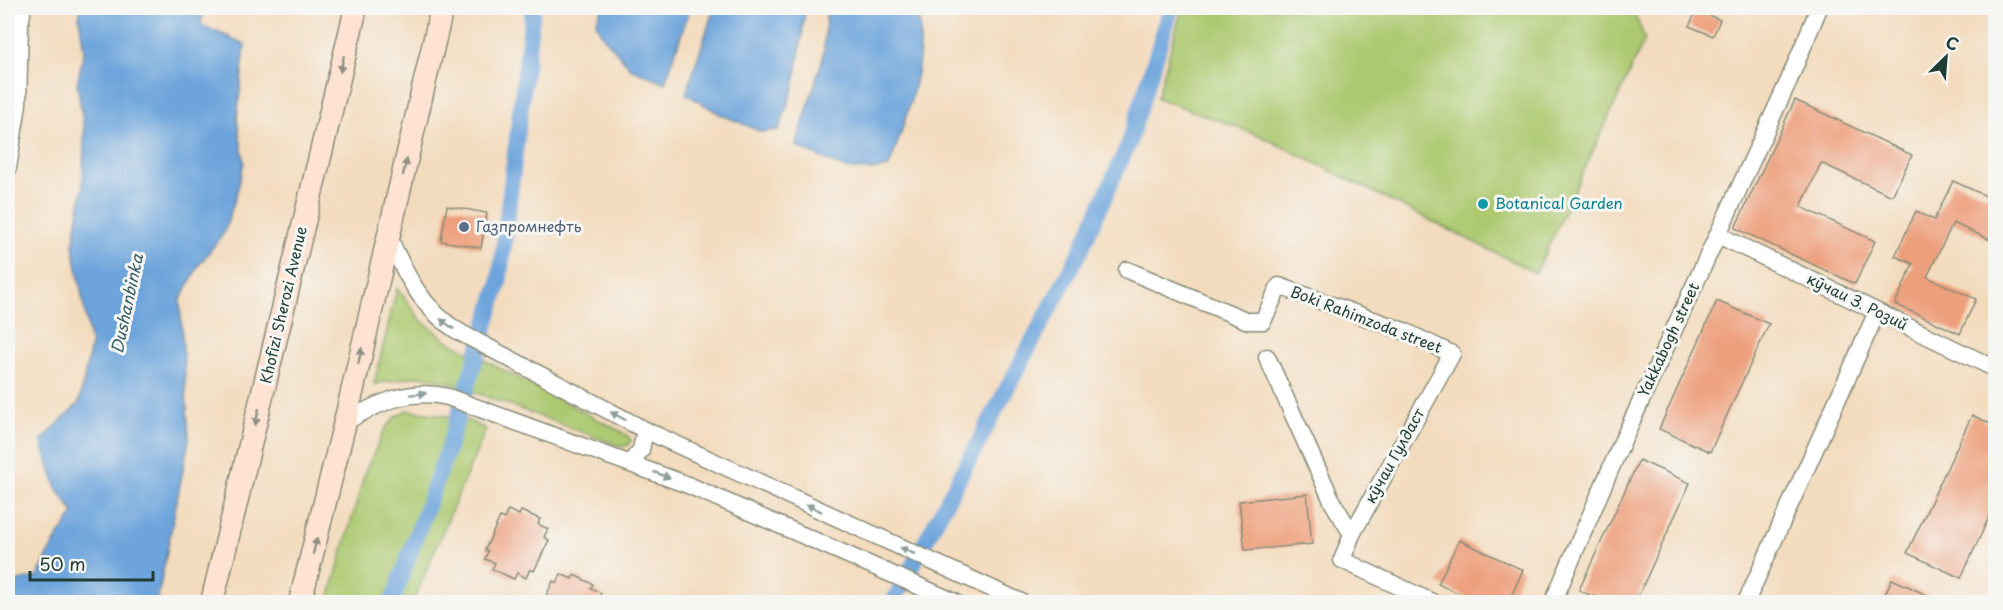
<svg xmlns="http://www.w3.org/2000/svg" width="2003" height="610" viewBox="0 0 2003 610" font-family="'Playpen Sans',sans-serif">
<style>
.green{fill:#acc970;stroke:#668352;stroke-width:1.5}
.water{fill:#6da4db;stroke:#467088;stroke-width:1.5}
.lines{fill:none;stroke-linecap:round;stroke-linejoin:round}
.canal{stroke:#6da4db;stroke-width:16}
.building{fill:#ed9e7a}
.street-casing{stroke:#898c78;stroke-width:19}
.secondary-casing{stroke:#898c78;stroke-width:25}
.street{stroke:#fff;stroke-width:16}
.secondary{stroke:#fee3d2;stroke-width:22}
.oneway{fill:#8e9083}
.oneway2{fill:#8f9e9a}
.culture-dot{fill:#0f9aa8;stroke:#f6f6f2;stroke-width:2}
.service-dot{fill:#5c6f8a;stroke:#f6f6f2;stroke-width:2}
.labels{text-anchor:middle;stroke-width:6;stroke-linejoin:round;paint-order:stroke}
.culture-label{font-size:15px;fill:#0d838f;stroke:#f6f6f2;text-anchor:start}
.service-label{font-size:15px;fill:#4e5e75;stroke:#f6f6f2;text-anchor:start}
.street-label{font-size:15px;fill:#1f3d34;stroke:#f6f6f2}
.water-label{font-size:16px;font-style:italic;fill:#365c66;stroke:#f6f6f2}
</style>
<rect width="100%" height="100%" fill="#f6f6f2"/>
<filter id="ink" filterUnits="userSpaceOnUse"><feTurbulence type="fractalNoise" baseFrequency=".0167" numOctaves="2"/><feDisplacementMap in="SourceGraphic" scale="12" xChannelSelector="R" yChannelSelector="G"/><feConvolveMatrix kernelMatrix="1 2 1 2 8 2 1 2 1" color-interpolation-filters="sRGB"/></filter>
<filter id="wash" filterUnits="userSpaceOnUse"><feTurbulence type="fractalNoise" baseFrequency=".008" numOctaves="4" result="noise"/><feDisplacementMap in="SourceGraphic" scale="24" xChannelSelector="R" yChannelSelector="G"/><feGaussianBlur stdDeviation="1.35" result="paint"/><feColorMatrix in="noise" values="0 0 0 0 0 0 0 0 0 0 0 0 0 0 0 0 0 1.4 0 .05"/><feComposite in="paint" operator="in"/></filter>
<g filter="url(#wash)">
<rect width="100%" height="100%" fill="#f3dbbd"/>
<g class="green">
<polygon points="1182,8 1632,8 1645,39 1536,273 1261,136 1157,98"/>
<path d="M 397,288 L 421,320 L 446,340 L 620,431 L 628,436 L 631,440 C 629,446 627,446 622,447 L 439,379 L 419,376 L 374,384 Z"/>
<polygon points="406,410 462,418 486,429 413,602 328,602 366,470 385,429 395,417"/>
</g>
<g class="water">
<polygon points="81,8 203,8 201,25 245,44 237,119 244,162 236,196 224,233 199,265 180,301 189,439 157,602 8,602 8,583 37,577 54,543 74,513 57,489 41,441 79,403 91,345 73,246 83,187 84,128 77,84 84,51 79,17"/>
<polygon points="602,8 690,8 665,83 630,68 601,34 596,22"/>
<polygon points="714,8 805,8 802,37 794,86 779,130 762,132 720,114 686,94"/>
<path d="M 827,8 L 917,8 C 929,57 906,120 889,167 L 871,170 L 846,169 L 796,146 L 823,57 Z"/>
</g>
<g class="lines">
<g class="canal">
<polyline points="392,602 447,452 499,283 533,8"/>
<polyline points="893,602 1079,254 1129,143 1171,8"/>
</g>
</g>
<g id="blocks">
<g class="building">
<polygon points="1697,10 1720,20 1713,36 1689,26"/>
<polygon points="1795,100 1912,155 1892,196 1821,163 1801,207 1875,241 1855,284 1735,228"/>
<polygon points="1953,181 1995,200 1995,242 1953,223 1927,277 1976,299 1960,334 1895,304 1913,264 1895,256 1916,211 1934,220"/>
<polygon points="447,206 487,213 481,248 441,241"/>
<polygon points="1717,301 1769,324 1710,452 1659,429"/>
<polygon points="1972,415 1995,426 1995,504 1961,578 1907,553"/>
<polygon points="1639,460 1690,483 1635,603 1607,603 1579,590"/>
<polygon points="1307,494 1312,544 1245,550 1239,501"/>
<polygon points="508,510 519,515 521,511 540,519 538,524 548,529 544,537 549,540 534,571 530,569 526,578 517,573 514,579 492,569 495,563 485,559 488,551 485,550 500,517 504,519"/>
<polygon points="1459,540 1523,570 1508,603 1479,603 1438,584"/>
<polygon points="561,574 572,579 574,575 593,584 591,588 601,593 597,603 543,603 553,581 557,583"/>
<polygon points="1892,579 1944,603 1881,603"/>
</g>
</g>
</g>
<g filter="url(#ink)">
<use href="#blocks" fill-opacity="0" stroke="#898c78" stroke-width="1.5"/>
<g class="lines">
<g class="street-casing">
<g id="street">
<polyline points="8,168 18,104 20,24 23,8"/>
<path d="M 388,235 C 405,274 423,311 461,333 L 645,430 L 1021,602"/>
<polyline points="1718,235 1996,369"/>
<polyline points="1127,270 1248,321 1263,321 1279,286 1404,331 1452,354 1352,534 1342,560 1432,602"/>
<polyline points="1267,357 1333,503 1352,534"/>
<path d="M 345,422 C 378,403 409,388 448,397 L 688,485 L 955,602"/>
<polyline points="630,463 641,450 645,430"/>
<polyline points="1553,602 1623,440 1789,80 1819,8"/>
<polyline points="1746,602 1877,312"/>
</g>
</g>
<g class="secondary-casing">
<g id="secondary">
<polyline points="212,602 356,8"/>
<polyline points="300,602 345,422 442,8"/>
</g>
</g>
<use href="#street" class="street"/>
<use href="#secondary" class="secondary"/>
</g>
<defs><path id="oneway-solid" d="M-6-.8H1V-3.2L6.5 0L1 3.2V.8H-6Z" transform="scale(1.5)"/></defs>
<g class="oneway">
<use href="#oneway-solid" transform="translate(342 64) rotate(103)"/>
<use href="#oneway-solid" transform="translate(405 167) rotate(-76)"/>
<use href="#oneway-solid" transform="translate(360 356) rotate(-77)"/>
<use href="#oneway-solid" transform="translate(257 417) rotate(103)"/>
<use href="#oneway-solid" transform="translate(315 546) rotate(-76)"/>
</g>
<g class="oneway2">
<use href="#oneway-solid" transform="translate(447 324) rotate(-144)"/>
<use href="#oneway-solid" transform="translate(418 394) rotate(-4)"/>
<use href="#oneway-solid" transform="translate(618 416) rotate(-152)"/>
<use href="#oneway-solid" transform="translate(662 475) rotate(21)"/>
<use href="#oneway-solid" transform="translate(814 508) rotate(-155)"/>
<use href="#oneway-solid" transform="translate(908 551) rotate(-156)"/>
</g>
</g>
<circle class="culture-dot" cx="1483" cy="204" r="6"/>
<circle class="service-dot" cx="464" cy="227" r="6"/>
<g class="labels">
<g class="culture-label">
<text x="1495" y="209">Botanical Garden</text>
</g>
<g class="service-label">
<text x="476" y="232">Газпромнефть</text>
</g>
<g class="street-label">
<text transform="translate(1857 302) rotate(26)" y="5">кӯчаи З. Розий</text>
<text transform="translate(284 305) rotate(-77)" y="5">Khofizi Sherozi Avenue</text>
<text transform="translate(1366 320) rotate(21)" y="5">Boki Rahimzoda street</text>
<text transform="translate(1669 340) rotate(-65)" y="5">Yakkabogh street</text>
<text transform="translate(1395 456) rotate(-61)" y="5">кӯчаи Гулдаст</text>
</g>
<g class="water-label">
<text transform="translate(127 304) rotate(-78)" y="6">Dushanbinka</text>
</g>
</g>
<rect width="2003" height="610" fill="none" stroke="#f6f6f2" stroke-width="30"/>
<g transform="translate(1946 57) rotate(25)" stroke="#f6f6f2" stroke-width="4.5" paint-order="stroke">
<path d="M0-4.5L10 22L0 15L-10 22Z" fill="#1f3d34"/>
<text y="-9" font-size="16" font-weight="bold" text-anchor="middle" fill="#1f3d34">С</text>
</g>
<path d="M30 571v9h123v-9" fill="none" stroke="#1f3d34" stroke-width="3"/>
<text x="39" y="571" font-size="18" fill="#1f3d34" stroke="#f6f6f2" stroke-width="4.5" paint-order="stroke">50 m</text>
</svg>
